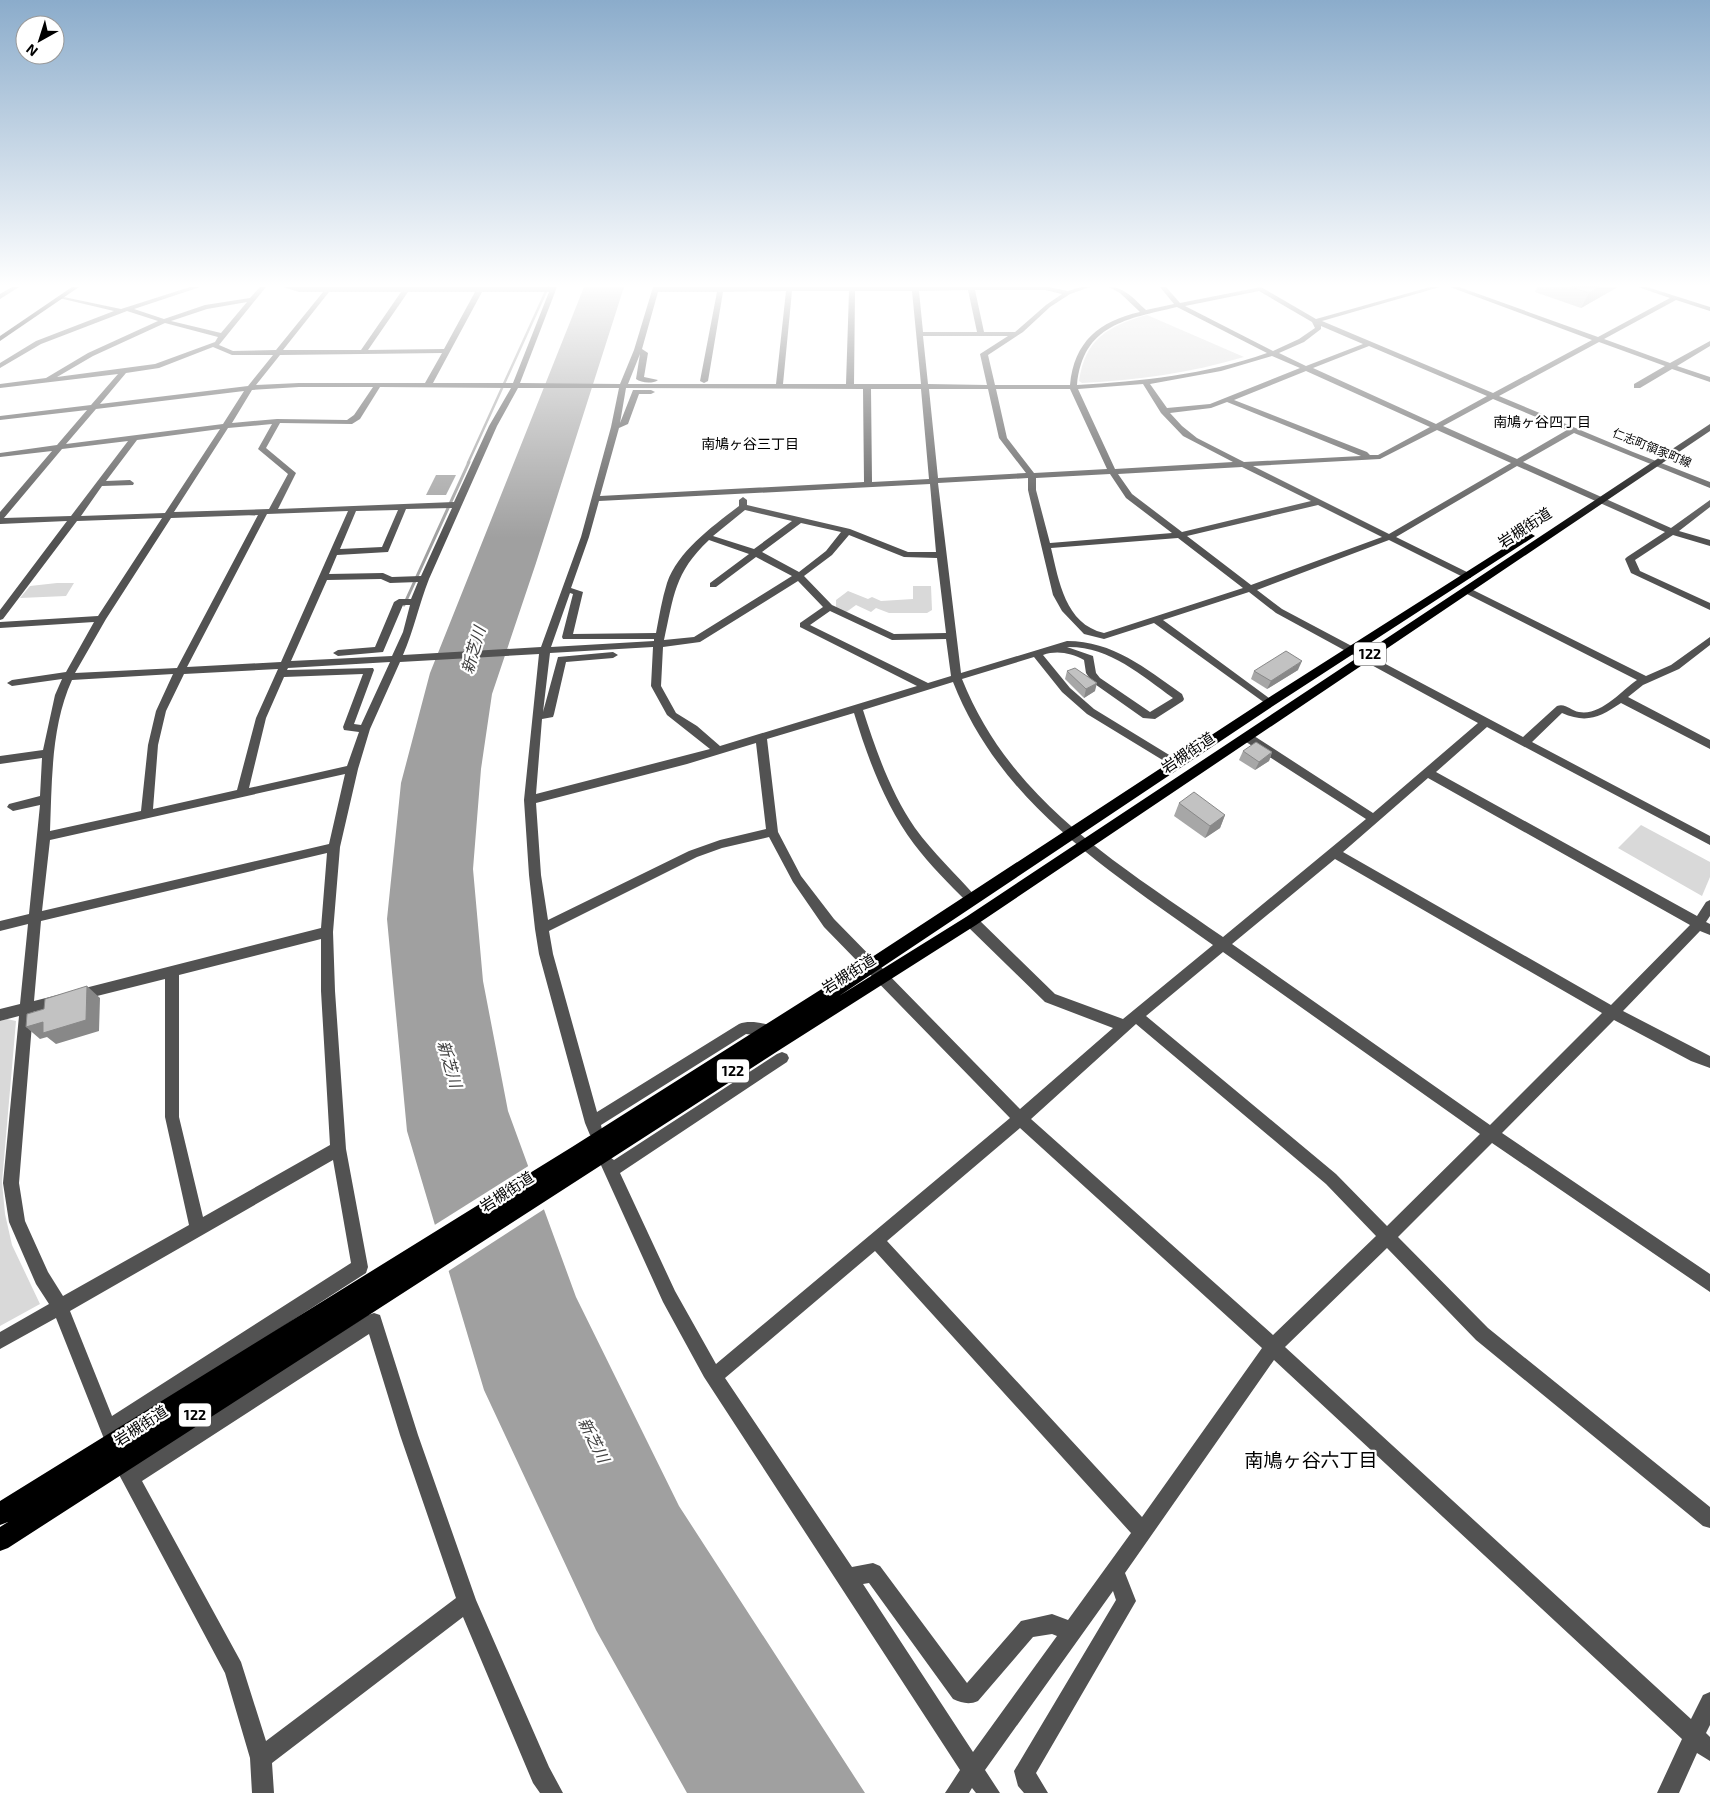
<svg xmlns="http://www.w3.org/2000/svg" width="1710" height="1793" viewBox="0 0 1710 1793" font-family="'Exo 2','Noto Sans JP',sans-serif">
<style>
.green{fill:#d9d9d9}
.water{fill:#a0a0a0}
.pier{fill:#fff}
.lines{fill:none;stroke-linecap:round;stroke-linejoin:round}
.stream-far1{stroke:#a0a0a0;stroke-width:2.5}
.stream{stroke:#a0a0a0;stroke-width:3}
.minor{fill:#525252;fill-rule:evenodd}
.major{fill:#000;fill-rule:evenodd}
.highway{fill:#000;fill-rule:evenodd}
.wall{fill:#a7a7a7}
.shaded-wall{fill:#888}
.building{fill:#c2c2c2;stroke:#888}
.labels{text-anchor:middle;stroke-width:4.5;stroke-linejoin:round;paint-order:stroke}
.far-street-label{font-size:12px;fill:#000;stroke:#fff}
.far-neighbourhood-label{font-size:14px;fill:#000;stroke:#fff}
.shield{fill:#fff;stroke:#4c4c4c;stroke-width:1}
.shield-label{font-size:14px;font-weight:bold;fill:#000}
.street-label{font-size:15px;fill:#000;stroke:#fff}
.water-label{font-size:16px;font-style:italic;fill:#414141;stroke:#fff}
.near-neighbourhood-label{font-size:19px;fill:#000;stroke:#fff}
</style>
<rect width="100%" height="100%" fill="#fff"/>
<g class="green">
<path d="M 1147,315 L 1244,357 C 1190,373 1137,380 1082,383 L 1079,381 C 1085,339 1108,326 1147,315 Z"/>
<polygon points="57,583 74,583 66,596 20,598 30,586"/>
<polygon points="913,586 931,586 932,610 927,613 889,613 876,608 871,612 856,605 845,613 836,609 836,600 848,591 868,599 872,597 881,601 913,599"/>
<polygon points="1641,825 1710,862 1710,877 1702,896 1618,848"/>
<polygon points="7,1019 16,1021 2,1182 5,1214 12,1245 40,1304 0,1326 0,1021"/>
</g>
<g class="water">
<polygon points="584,287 624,287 536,563 492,694 481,769 473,869 483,981 508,1111 576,1297 679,1506 865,1793 687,1793 596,1630 484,1390 407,1131 387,919 401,783 430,673"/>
<polygon points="436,475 456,475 446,495 426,495"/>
</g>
<polygon class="pier" points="530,1165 546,1208 447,1272 433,1226"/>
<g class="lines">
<polyline class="stream-far1" points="468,463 548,287"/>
<polyline class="stream" points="404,605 469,462"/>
<g class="minor">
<polygon points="12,287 19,287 0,299 0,294"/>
<path d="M 190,287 L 200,287 L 134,309 L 164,319 L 205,305 L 250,298 L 260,287 L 266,287 L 219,345 L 233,351 L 276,350 L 323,292 L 299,292 L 283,287 L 557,287 L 520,383 L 620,384 L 634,350 L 653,287 L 1049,287 L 1068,291 L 1081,287 L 1090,287 L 1070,294 L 1050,307 L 1023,332 L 988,355 L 995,385 L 1070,385 C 1074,342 1099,321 1140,312 L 1120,293 L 1109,287 C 1125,287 1135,300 1146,310 L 1174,304 L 1160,287 L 1166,287 L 1180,303 L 1261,287 L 1316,319 L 1430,287 L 1440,287 L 1322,321 L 1493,393 L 1592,340 L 1450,287 L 1459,287 L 1598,337 L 1670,298 L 1638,287 L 1647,287 L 1710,307 L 1710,311 L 1676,300 L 1604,339 L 1670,363 L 1710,341 L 1710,346 L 1677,366 L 1710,377 L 1710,382 L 1672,369 L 1640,388 L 1634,388 L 1634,384 L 1665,366 L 1599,342 L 1499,396 L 1633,452 L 1710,482 L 1710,488 L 1574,433 L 1523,462 L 1671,528 L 1710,500 L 1710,507 L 1679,531 L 1710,540 L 1710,546 L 1673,535 L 1635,560 L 1640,571 L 1710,603 L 1710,610 L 1631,573 L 1625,559 L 1627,557 L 1665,532 L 1517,466 L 1396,537 L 1471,574 L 1471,578 L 1465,578 L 1389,540 L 1257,590 L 1282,609 L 1523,737 L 1557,706 C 1566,703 1571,711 1579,712 C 1601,716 1621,691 1637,680 L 1463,592 L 1463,588 L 1469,588 L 1646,676 L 1671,665 L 1710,637 L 1710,645 L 1679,669 L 1643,685 L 1628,697 L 1710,740 L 1710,749 L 1621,703 C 1600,717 1587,724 1562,713 L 1532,742 L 1710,836 L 1710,845 L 1487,727 L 1436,772 L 1697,916 L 1706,902 L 1710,900 L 1710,916 L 1706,922 L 1710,924 L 1710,935 L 1700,931 L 1623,1011 L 1710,1056 L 1710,1068 L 1691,1061 L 1614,1020 L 1502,1133 L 1710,1274 L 1710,1292 L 1492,1143 L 1398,1237 L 1488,1328 L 1710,1507 L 1710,1528 L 1703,1526 L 1476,1340 L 1387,1248 L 1285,1347 L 1691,1719 L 1703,1695 L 1710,1692 L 1710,1725 L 1706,1733 L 1710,1737 L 1710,1761 L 1697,1753 L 1679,1793 L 1657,1793 L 1682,1739 L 1274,1360 L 1125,1573 L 1136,1601 L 1036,1773 L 1048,1793 L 1024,1793 L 1018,1786 L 1014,1771 L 1116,1600 L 1113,1591 L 985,1770 L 1000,1793 L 976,1793 L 972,1788 L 969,1793 L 945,1793 L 960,1770 L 704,1377 L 663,1302 L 600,1163 L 603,1158 L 608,1156 L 614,1160 L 777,1054 L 782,1052 L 787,1054 L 789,1058 L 787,1062 L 620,1173 L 675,1291 L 716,1364 L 1010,1118 L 824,927 L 793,882 L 769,837 L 722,848 L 697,857 L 549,931 L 553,954 L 597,1112 L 739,1024 C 749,1020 765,1023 775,1027 L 777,1031 L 775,1035 L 770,1037 L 746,1034 L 601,1125 L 602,1130 L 600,1135 L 595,1137 L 590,1135 L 585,1123 L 539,954 L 535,929 L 529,875 L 524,800 L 539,654 L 400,662 L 370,729 L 358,769 L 340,847 L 333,932 L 335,991 L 346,1149 L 368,1267 L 366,1273 L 119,1432 L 133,1465 L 368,1315 L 374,1313 L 380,1315 L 418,1435 L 476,1600 L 549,1767 L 563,1793 L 540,1793 L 533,1783 L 463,1617 L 272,1763 L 274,1793 L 252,1793 L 250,1758 L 225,1673 L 116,1469 L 56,1318 L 0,1349 L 0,1332 L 49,1304 L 36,1284 L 9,1222 L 3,1183 L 19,1016 L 0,1021 L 0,1009 L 20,1004 L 28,924 L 0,931 L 0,921 L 29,914 L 40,805 L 13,811 L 7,807 L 9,804 L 40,796 L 42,758 L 0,764 L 0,756 L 43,750 L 55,695 L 62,679 L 12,686 L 7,683 L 12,680 L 66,672 L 94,622 L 0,628 L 0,622 L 98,616 L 162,518 L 77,521 L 3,619 L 0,620 L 0,610 L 67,521 L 0,524 L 0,512 L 52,451 L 0,457 L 0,453 L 57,445 L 87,410 L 0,420 L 0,416 L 91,405 L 118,374 L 0,388 L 0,384 L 46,378 L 88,353 L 158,321 L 127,311 L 41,344 L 0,368 L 0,363 L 36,341 L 114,311 L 59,298 L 59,296 L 121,309 ZM 968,290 L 977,332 L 923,332 L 919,291 ZM 975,290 L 1045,290 L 1062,294 L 1046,305 L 1015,332 L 984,332 ZM 786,291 L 776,384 L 628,384 L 640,354 L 636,379 C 641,383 653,384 658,380 L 644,377 L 648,353 L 642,349 L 658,292 L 717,292 L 700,381 L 704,383 L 708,381 L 723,292 ZM 792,291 L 849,291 L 846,384 L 783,384 ZM 855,291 L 912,291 L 921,384 L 854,384 ZM 1259,291 L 1312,322 L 1315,328 L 1299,339 L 1273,351 L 1185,306 ZM 329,292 L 401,292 L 361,350 L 283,350 ZM 408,292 L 475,292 L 444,349 L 368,350 ZM 482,292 L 549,292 L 513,383 L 433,383 ZM 247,302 L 221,333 L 171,321 L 207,309 ZM 1177,307 L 1267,353 C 1205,375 1142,381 1077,385 C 1083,324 1127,319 1177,307 ZM 165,323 L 218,337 L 215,342 L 155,364 L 57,377 L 93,356 ZM 1321,326 L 1363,344 L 1306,366 L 1279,353 L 1304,342 L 1321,329 ZM 923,336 L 1008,336 L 980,354 L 987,385 L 928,384 ZM 1369,346 L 1487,396 L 1436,424 L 1313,368 ZM 213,347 L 232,355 L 273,355 L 248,386 L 100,404 L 126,373 L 159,368 ZM 442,353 L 425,383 L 299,383 L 256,385 L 280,355 ZM 1272,356 L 1300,368 L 1210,404 L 1167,408 L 1150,384 L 1221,371 ZM 1306,371 L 1430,427 L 1378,455 L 1370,455 L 1367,452 L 1234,400 ZM 1143,384 L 1161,413 L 1183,436 L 1233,462 L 1115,469 L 1078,389 ZM 299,387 L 373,387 L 354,415 L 347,420 L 277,419 L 232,423 L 252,390 ZM 380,387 L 511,388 L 489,426 L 454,502 L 278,509 L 296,473 L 266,448 L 280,423 L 352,424 L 360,419 ZM 518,388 L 619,388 L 611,427 L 581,537 L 541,647 L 403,655 C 414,630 419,604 429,579 L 497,426 ZM 626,388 L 863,389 L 864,482 L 600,496 L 619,428 L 628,424 L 639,394 L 651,394 L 655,392 L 651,390 L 633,390 L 620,423 ZM 871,389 L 921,389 L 929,479 L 872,482 ZM 929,389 L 988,389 L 999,438 L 1026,473 L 938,478 ZM 996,389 L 1070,389 L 1107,469 L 1034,473 L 1007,438 ZM 244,391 L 223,424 L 66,444 L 96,409 ZM 1493,399 L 1567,430 L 1517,459 L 1443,426 ZM 1227,402 L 1361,456 L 1244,462 L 1197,438 L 1182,426 L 1170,413 L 1211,408 ZM 272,424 L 258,449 L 288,474 L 269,509 L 174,512 L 228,428 ZM 220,429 L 165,513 L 81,516 L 102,486 L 133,485 L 134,483 L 130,480 L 106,481 L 137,440 ZM 1437,430 L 1511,463 L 1389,534 L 1253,466 L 1380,459 ZM 128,441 L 71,516 L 4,518 L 62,449 ZM 1242,467 L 1311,501 L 1182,532 L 1132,494 L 1118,474 ZM 1110,474 L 1126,498 L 1172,533 L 1050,543 L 1036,490 L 1036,478 ZM 1028,478 L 1028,490 L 1053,595 L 1062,611 L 1084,634 L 1104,639 L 1154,623 L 1269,706 L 1273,705 L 1274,703 L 1273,701 L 1163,620 L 1249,592 L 1276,613 L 1478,723 L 1373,813 L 1251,734 L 1243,734 L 1242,737 L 1243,740 L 1366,819 L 1223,937 C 1120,865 1011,802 962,679 L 1034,657 L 1062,692 L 1087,714 L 1174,767 L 1182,767 L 1184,764 L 1094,709 L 1070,688 L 1043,655 C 1057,650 1071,653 1084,660 L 1086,673 L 1092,682 L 1143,718 L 1155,719 L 1183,701 L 1184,699 L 1182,694 C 1145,668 1113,641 1067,641 L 961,673 L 938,483 ZM 930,484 L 936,552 L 908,552 L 850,529 L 747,505 L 747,500 L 743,497 L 739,500 L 739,506 C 713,526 678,551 667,583 C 662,599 659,617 656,633 L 573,634 L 583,592 L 571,588 L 589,537 L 599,501 ZM 1318,505 L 1382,537 L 1251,585 L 1187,536 ZM 452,508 L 421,576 L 392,577 L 383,573 L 329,574 L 337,555 L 388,552 L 406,509 ZM 398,510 L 382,547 L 340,549 L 356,511 ZM 745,510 L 792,521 L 754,549 L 713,536 ZM 348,511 L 281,662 L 187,667 L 267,514 ZM 258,515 L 177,668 L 75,673 L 106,619 L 171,518 ZM 801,523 L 841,532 L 826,551 L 799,572 L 762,552 ZM 849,535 L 904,557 L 937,558 L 946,633 L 894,634 L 832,605 L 804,576 L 832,555 ZM 1178,538 L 1243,588 L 1104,633 C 1065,624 1059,581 1051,548 ZM 709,540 L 749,554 L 710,583 L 710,587 L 716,587 L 756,557 L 792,576 L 694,637 L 664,640 C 674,596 674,573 709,540 ZM 381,579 L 390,583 L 418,582 L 411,599 L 399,599 L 394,602 L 375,647 L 338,650 L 333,653 L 338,656 L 383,652 L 403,605 L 410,605 L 403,632 L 392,656 L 291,661 L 327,580 ZM 798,581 L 823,607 L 800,623 L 800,627 L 917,686 L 720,746 L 697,726 L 676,713 L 661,686 L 663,647 L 700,642 ZM 570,593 L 573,594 L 562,637 L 563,639 L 654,639 L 654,641 L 551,647 ZM 830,611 L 892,640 L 946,639 L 951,676 L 928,683 L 810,625 ZM 653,647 L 651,686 L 667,715 L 710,749 L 536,794 L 542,719 L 553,717 L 554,714 L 566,662 L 613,658 L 618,655 L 613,652 L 558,657 L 543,712 L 550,653 ZM 1067,647 C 1109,646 1141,675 1173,698 L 1150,712 L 1100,678 L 1096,673 L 1093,656 ZM 390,662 L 361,725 L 354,724 L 374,670 L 373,668 L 287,670 L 288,668 ZM 278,669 L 256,718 L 237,790 L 153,809 L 158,745 L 166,711 L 184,674 ZM 173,674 L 156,711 L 148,745 L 141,811 L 50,831 C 52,781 51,726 72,680 ZM 363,674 L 343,727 L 344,730 L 359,732 L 347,766 L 249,788 L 266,718 L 284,677 ZM 953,682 C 1001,805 1111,872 1213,945 L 1123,1019 L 1055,994 L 976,917 L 966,917 L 965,921 L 966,925 L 1045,1002 L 1113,1028 L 1020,1109 L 834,919 L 801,876 L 778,832 L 767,739 L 854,713 C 868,759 885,805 914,844 C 930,865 949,884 968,903 L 976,903 L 978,900 L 976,897 C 956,874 933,853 915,828 C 891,793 876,751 863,710 ZM 756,743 L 766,829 L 720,840 L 689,851 L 548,920 L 541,875 L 536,803 L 687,764 ZM 345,774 L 329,844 L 42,911 L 50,840 ZM 1428,778 L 1690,925 L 1611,1005 L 1343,852 ZM 327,853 L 321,928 L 34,1001 L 41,921 ZM 1335,859 L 1602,1013 L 1490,1125 L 1232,944 ZM 321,939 L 321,991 L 330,1145 L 203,1217 L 179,1117 L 179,975 ZM 1223,952 L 1480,1134 L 1387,1226 L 1336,1174 L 1146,1016 ZM 165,979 L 165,1117 L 189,1225 L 63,1296 L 48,1272 L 25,1221 L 19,1183 L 33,1012 ZM 1136,1024 L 1326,1184 L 1376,1236 L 1273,1335 L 1031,1119 ZM 1020,1128 L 1262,1348 L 1142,1517 L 887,1241 ZM 333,1160 L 351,1263 L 112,1416 L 70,1311 ZM 875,1251 L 1131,1533 L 1068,1620 L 1052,1614 L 1021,1621 L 967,1683 L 880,1566 L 873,1563 L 852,1567 L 725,1378 ZM 369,1334 L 400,1435 L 456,1598 L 266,1741 L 241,1662 L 142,1481 ZM 869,1583 L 953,1699 C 962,1703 969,1705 978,1701 L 1033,1637 L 1052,1634 L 1057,1636 L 973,1752 L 863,1584 Z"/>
</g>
<polygon class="major" points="72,287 79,287 0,341 0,336"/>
<polygon class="highway" points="1710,424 1710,431 976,925 781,1049 8,1548 0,1551 0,1527 8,1522 0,1525 0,1501 572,1147 866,961 1265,700 1526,534 1530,533 1535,536 1273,706 839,996 966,917"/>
</g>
<g class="wall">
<polygon points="1537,287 1617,287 1616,288 1581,308 1535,292"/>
<polygon points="1298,670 1267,689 1251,679 1254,671"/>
<polygon points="1067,671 1095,691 1084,698 1065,679"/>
<polygon points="1243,751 1272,752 1269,761 1255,770 1239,760"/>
<polygon points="1179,803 1225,815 1220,828 1205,838 1174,816"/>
</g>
<g class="shaded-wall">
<polygon points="1599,287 1617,287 1616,288 1581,308 1589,293"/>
<polygon points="1302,661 1298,670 1267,689 1271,681"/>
<polygon points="1097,683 1095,691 1084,698 1086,689"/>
<polygon points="1272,752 1269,761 1255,770 1259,762"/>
<polygon points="1225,815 1220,828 1205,838 1210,826"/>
<polygon points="87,986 100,998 99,1031 56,1044 47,1037 40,1039 26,1027"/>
</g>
<g class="building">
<polygon points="1571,287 1599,287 1589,293"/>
<polygon points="1286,651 1302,661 1271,681 1254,671"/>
<polygon points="1075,668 1097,683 1086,689 1067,671"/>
<polygon points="1256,742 1272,752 1259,762 1243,751"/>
<polygon points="1194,792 1225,815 1210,826 1179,803"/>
<polygon points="87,986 86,1020 43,1033 43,1022 26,1027 27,1014 44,1009 45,999"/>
</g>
<linearGradient id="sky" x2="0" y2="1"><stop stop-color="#8baccb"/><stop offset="0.53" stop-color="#fff"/><stop offset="1" stop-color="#fff" stop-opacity="0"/></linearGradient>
<rect width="1710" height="538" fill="url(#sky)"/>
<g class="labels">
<g class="far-street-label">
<text transform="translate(1652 448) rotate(22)" y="4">仁志町領家町線</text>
</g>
<g class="far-neighbourhood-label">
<text x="1542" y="427">南鳩ヶ谷四丁目</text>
<text x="750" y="449">南鳩ヶ谷三丁目</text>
</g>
<g class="shield">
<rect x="1354" y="642.5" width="32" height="23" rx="4"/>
<rect x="717" y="1059.5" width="32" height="23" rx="4"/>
<rect x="179" y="1403.5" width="32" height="23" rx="4"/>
</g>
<g class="shield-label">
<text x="1370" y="659">122</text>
<text x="733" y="1076">122</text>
<text x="195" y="1420">122</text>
</g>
<g class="street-label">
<text transform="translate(1525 528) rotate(-33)" y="5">岩槻街道</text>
<text transform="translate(1188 753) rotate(-34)" y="5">岩槻街道</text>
<text transform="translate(849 974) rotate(-32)" y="5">岩槻街道</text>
<text transform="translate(507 1192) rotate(-33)" y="5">岩槻街道</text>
<text transform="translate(141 1426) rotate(-33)" y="5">岩槻街道</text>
</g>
<g class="water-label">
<text transform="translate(473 650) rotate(-74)" y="6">新芝川</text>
<text transform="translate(450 1064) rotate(74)" y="6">新芝川</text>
<text transform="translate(594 1440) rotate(63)" y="6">新芝川</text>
</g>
<g class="near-neighbourhood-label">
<text x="1311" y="1467">南鳩ヶ谷六丁目</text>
</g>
</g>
<g transform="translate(40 40) rotate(219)"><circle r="24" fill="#ffffff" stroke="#999999"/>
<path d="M0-4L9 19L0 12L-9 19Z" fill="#000000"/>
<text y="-8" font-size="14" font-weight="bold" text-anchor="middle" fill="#000000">N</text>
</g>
</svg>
